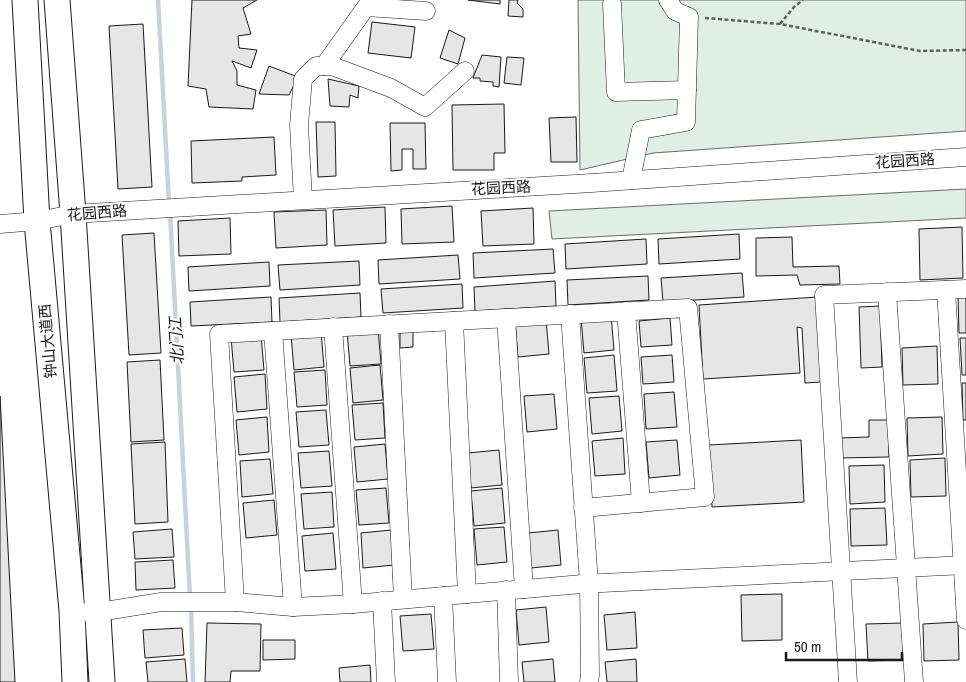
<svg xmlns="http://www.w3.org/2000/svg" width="966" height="682" viewBox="0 0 966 682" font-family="'Archivo Narrow','Noto Sans SC',sans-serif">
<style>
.green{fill:#e0efe3;stroke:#6a6a6a}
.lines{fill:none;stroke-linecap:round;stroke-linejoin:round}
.stream{stroke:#c6d2dc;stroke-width:4.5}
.building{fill:#e6e6e6;stroke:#1a1a1a}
.minor-casing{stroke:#1a1a1a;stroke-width:19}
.highway-casing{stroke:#1a1a1a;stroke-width:27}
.path{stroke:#5f5f5f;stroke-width:2.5;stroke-dasharray:4 2.5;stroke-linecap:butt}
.minor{stroke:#fff;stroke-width:18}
.highway{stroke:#fff;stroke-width:25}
.labels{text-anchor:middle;stroke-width:4;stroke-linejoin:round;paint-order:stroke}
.street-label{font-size:15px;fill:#1a1a1a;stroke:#fff}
.water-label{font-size:16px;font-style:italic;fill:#1a1a1a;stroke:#fff}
</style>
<rect width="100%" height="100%" fill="#fff"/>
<g class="green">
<polygon points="578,0 966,0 966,131 653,153 580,170"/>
<polygon points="966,189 966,218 552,239 549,211"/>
</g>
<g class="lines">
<g class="stream">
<polyline points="158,0 169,203"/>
<polyline points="170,211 190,598"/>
<polyline points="191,605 193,682"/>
</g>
</g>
<g class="building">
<polygon points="192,0 257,0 243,8 251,34 238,36 239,48 257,50 251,68 232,61 237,71 237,85 256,90 253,109 209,107 206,89 188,86"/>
<polygon points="468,0 500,0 500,4"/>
<polygon points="509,0 518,0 517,3 523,9 523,17 508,16"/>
<polygon points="372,22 415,27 411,58 368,53"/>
<polygon points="143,24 152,187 118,189 109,26"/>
<polygon points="449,30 465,38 458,64 440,58"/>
<polygon points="482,55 501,57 499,87 493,86 493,82 480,81 480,78 473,78"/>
<polygon points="507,57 524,58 521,85 504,83"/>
<polygon points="269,66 298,77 289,95 259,94"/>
<polygon points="328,79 359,86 358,98 350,95 349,107 330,106"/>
<polygon points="504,104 505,153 494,153 494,170 453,170 452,105"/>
<polygon points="576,117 577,162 551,162 549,118"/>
<polygon points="316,122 335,122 336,176 318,177"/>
<polygon points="390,123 425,123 426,169 413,169 413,149 402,149 402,170 391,171"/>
<polygon points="274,137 276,175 242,177 242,181 192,183 191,141"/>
<polygon points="452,206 454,242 402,244 401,209"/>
<polygon points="385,207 386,243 335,246 333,210"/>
<polygon points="533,208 534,244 483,246 481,211"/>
<polygon points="326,210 327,245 276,248 274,212"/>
<polygon points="230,218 231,254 179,256 178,221"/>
<polygon points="962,227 963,278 920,280 919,229"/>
<polygon points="154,233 161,353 129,355 122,235"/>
<polygon points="739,234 740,259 659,264 658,239"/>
<polygon points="792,237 793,267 839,266 840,284 800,285 797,275 756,276 756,238"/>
<polygon points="646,239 647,264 566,269 565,244"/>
<polygon points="553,249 555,273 474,278 473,253"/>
<polygon points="458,255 460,279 379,284 378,260"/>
<polygon points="359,261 360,285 280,290 278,265"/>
<polygon points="269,262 270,286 189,291 188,267"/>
<polygon points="742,273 744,297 663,302 661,278"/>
<polygon points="648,276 649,300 568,305 567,280"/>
<polygon points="555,281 556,306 475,311 474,287"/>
<polygon points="462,284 463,308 383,313 381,289"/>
<polygon points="360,293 361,317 280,322 279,298"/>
<polygon points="958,295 966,295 966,333 959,333"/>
<polygon points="271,297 272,322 191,326 190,302"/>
<polygon points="817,297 821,382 805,383 802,328 797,327 800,373 703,379 699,305"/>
<polygon points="880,306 882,367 861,368 859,307"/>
<polygon points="611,315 614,350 584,353 581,318"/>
<polygon points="670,318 672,345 641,347 639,321"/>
<polygon points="546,319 549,354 518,357 515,321"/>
<polygon points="378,328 381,364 350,366 347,331"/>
<polygon points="321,332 324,367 294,370 291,335"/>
<polygon points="400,332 413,332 413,347 400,348"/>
<polygon points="261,335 264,370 234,372 231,337"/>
<polygon points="960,338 966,338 966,375 962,375"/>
<polygon points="937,346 938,384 903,385 902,348"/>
<polygon points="614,355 617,391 587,393 584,358"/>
<polygon points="672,355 674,382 643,384 641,357"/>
<polygon points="160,360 164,440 131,442 127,362"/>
<polygon points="380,365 383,400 353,403 350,368"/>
<polygon points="325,370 327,405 297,407 294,372"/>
<polygon points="265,374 267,409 237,412 234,377"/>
<polygon points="962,383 966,383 966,420 963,420"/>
<polygon points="674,392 677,427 646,429 644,394"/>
<polygon points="554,394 557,429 527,432 524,396"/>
<polygon points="0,396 15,682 0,682"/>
<polygon points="619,396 622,431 592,434 589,398"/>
<polygon points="383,403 385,438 355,440 352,405"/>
<polygon points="326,410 329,445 299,447 296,412"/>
<polygon points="267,417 269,452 239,455 236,420"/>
<polygon points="942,417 943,454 908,456 907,418"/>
<polygon points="869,420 888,420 889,457 840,458 839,438 869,437"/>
<polygon points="623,438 625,474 595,476 592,441"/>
<polygon points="677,440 680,475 649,478 646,442"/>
<polygon points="801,440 804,502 712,507 709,445"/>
<polygon points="165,442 168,522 135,524 131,444"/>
<polygon points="385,444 388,479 357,482 354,447"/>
<polygon points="499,450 502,485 471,488 468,453"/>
<polygon points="329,451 332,486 301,488 298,453"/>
<polygon points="945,458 946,496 911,497 910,460"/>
<polygon points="270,459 273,494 242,497 240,461"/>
<polygon points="884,465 885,502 850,504 849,466"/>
<polygon points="386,488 389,523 359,525 356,490"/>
<polygon points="502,488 505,523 474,526 471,491"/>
<polygon points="332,492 334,527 304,529 301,494"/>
<polygon points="274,500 277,535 246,538 243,503"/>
<polygon points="885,508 887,545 851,546 850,509"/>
<polygon points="504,527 507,562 477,565 474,529"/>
<polygon points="172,529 174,557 135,559 133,532"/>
<polygon points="391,530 394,565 363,568 361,533"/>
<polygon points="558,530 561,565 531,568 528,533"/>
<polygon points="333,533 336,569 305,571 302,536"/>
<polygon points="173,560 175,588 136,590 135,562"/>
<polygon points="782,594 782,640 742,641 741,595"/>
<polygon points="546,607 549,642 519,645 516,610"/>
<polygon points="635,612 637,648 607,650 604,615"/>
<polygon points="431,614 434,649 403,651 400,616"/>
<polygon points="958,622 959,660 924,661 923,624"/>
<polygon points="207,623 261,624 260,671 231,671 230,682 205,682"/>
<polygon points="902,623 903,660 868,661 866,624"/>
<polygon points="182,628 184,655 145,658 143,630"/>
<polygon points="263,640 295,640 295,659 263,660"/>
<polygon points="185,659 187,682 148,682 146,662"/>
<polygon points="553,659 555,682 524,682 522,662"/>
<polygon points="636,659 637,682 607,682 605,662"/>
<polygon points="370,665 371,682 340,682 339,668"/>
</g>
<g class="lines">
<g class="minor-casing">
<g id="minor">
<polyline points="612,4 616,92 687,90"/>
<polyline points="324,66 366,7 426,11"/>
<polyline points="631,180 641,130 686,122 689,17 675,11 668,0"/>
<polyline points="303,200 299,125 303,79 316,66 332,66 391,88 425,107 465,71"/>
<polyline points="0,224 37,221 73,214 592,183 966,157"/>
<polyline points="946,290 966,620"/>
<polyline points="887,292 914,682"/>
<polyline points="626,311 641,503"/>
<polyline points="570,314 589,583 590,675 589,682"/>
<polyline points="506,318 524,589"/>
<polyline points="454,321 467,594"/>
<polyline points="389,324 403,599"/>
<polyline points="333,327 353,604"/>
<polyline points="273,331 293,607"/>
<polyline points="506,590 509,682"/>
<polyline points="443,596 447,682"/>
<polyline points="382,601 386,682"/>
<polyline points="235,602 219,334 688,308 705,497 583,508"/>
<polyline points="87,612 99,612 161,602 235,602 293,607 353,604 582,584 966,565"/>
<polyline points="848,682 824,295 966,289"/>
</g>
</g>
<g class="highway-casing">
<g id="highway">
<polyline points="25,0 37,221 72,611 75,682"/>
<polyline points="57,0 73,214 102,682"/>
</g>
</g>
<g class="path">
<polyline points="705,18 780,24 920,51 966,50"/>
<polyline points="780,24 794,7 803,0"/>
</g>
<use href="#minor" class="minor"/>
<use href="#highway" class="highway"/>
</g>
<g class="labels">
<g class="street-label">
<text transform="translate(905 161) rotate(-4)" y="5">花园西路</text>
<text transform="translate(501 188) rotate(-3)" y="5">花园西路</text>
<text transform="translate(97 213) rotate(-5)" y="5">花园西路</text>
<text transform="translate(48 341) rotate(-95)" y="5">钟山大道西</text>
</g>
<g class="water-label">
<text transform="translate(176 341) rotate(-93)" y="6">北门江</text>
</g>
</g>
<path d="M786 652v8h116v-8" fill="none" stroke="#1a1a1a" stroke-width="2.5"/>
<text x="794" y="652" font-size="15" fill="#1a1a1a" stroke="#ffffff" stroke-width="4" paint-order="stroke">50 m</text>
</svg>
